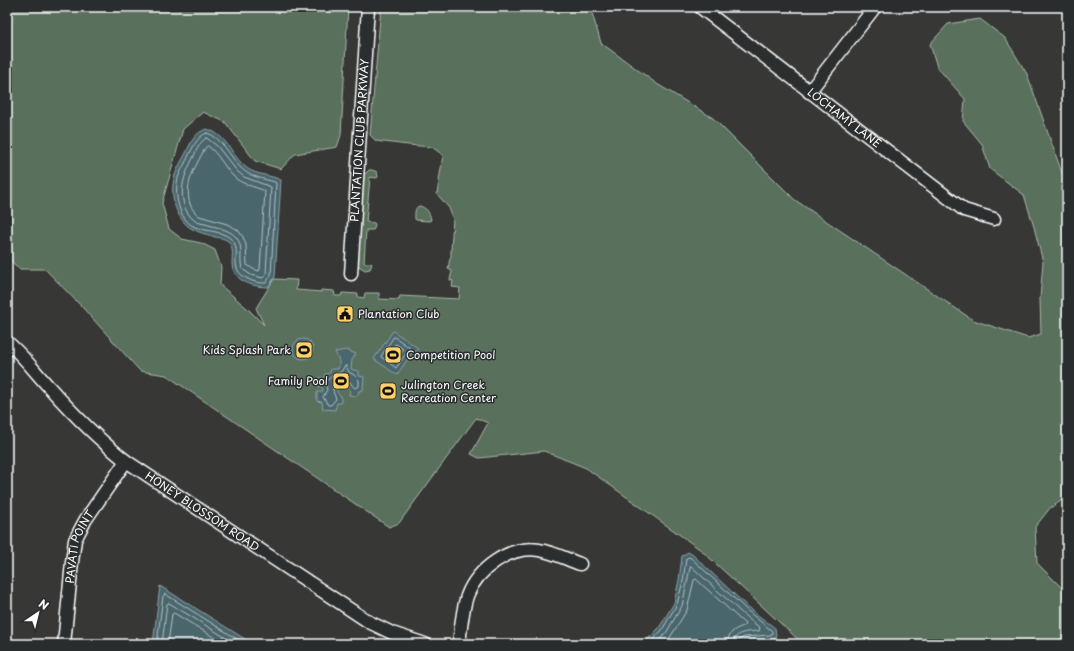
<svg xmlns="http://www.w3.org/2000/svg" width="1074" height="651" viewBox="0 0 1074 651" font-family="'Playpen Sans',sans-serif">
<style>
.green{fill:#58705c;stroke:#acb8ae}
.water{fill:#49666d;stroke:#92a3a7}
.lines{fill:none;stroke-linecap:round;stroke-linejoin:round}
.shore{stroke:#b6c2c5;stroke-width:1}
.minor-casing{stroke:#fff;stroke-width:15}
.minor{stroke:#2a2d2e;stroke-width:12}
.labels{text-anchor:middle;stroke-width:3;stroke-linejoin:round;paint-order:stroke}
.street-label{font-size:11px;fill:#fff;stroke:#2a2d2e}
.poi-label{font-size:11px;fill:#fff;stroke:#2a2d2e;text-anchor:start}
</style>
<rect width="100%" height="100%" fill="#373835"/>
<filter id="ink" filterUnits="userSpaceOnUse"><feTurbulence type="fractalNoise" baseFrequency=".025" numOctaves="2"/><feDisplacementMap in="SourceGraphic" scale="8" xChannelSelector="R" yChannelSelector="G"/><feConvolveMatrix kernelMatrix="1 2 1 2 8 2 1 2 1" color-interpolation-filters="sRGB"/></filter>
<g filter="url(#ink)">
<g class="green">
<polygon points="7,7 348,7 341,135 337,147 295,154 281,169 255,161 225,122 203,112 183,129 162,203 169,229 182,239 201,243 215,250 221,267 220,285 248,309 264,325 256,308 274,279 297,280 296,290 321,292 321,290 334,291 335,296 341,296 342,293 358,294 358,297 364,298 365,293 379,293 379,299 399,300 400,296 459,299 460,288 452,287 453,281 450,280 452,271 448,269 450,258 451,257 451,250 453,219 449,208 437,194 443,155 432,147 408,145 376,141 370,135 381,7 589,7 592,13 601,43 657,84 713,118 795,200 973,320 1028,338 1041,334 1040,299 1043,262 1034,227 1024,195 990,169 982,144 963,121 965,99 937,67 930,44 948,24 980,19 1005,38 1027,74 1067,187 1067,497 1050,508 1035,527 1037,563 1067,593 1067,644 803,644 701,550 586,468 544,451 479,458 471,454 488,423 476,418 399,523 389,527 166,375 140,371 83,308 45,269 20,269 7,258"/>
<polygon points="369,170 372,170 377,172 378,177 376,178 370,177 366,222 374,223 375,224 374,229 373,230 366,230 364,263 371,263 372,264 370,269 365,270 360,267 357,262 362,181 364,175"/>
<path d="M 419,206 C 426,207 430,213 431,220 L 429,221 L 416,220 L 415,219 C 415,214 414,208 419,206 Z"/>
</g>
<g class="water">
<path d="M 207,129 C 228,135 232,158 248,169 C 258,175 270,175 281,180 L 275,277 L 268,287 C 253,287 232,281 232,263 C 232,256 234,248 229,242 C 225,238 220,238 215,237 C 203,233 190,231 183,221 C 173,209 170,190 175,175 C 178,167 182,160 186,153 C 191,142 195,132 207,129 Z"/>
<polygon points="393,331 418,348 416,352 413,351 397,375 374,359"/>
<circle cx="303" cy="349" r="10"/>
<path d="M 346,350 L 356,354 L 352,360 L 351,369 L 353,370 L 359,371 L 359,376 L 364,377 L 363,390 L 359,391 L 357,396 L 349,395 L 350,390 L 348,386 C 339,381 332,391 341,396 L 341,403 L 337,403 L 335,410 L 323,409 L 322,402 L 317,401 L 317,392 L 322,392 L 323,390 L 322,387 L 318,386 L 318,378 L 324,378 L 325,374 L 330,373 L 331,369 L 338,369 C 341,363 338,358 335,352 Z"/>
<polygon points="688,552 693,555 751,610 775,628 776,635 774,639 745,641 738,644 643,644 659,628 674,603 679,580 682,556"/>
<polygon points="160,586 253,644 153,644"/>
</g>
<g class="lines">
<g class="shore">
<path d="M 207,133 C 223,138 230,157 241,168 C 250,177 264,179 275,182 L 276,183 L 271,275 L 266,283 C 259,283 253,282 248,279 C 225,268 245,250 230,238 C 222,231 204,231 195,227 C 178,220 174,193 178,178 C 180,172 183,167 186,161 C 191,152 196,136 207,133 Z"/>
<path d="M 206,138 L 208,139 L 217,146 L 237,171 L 244,177 L 271,187 L 266,274 L 263,278 L 251,275 L 242,269 C 239,258 244,246 236,237 C 229,229 215,227 205,224 C 201,223 197,223 194,220 C 189,216 186,211 184,205 C 179,186 186,172 194,156 C 197,149 200,142 206,138 Z"/>
<path d="M 208,146 C 219,154 224,167 233,176 C 242,185 254,186 265,191 L 260,269 L 259,271 L 253,269 L 247,265 L 246,245 L 243,237 L 238,230 L 227,224 L 199,216 C 195,213 192,209 190,204 C 184,183 195,168 204,150 L 206,147 Z"/>
<polygon points="394,337 396,338 410,348 396,368 381,357"/>
<polygon points="396,344 402,348 403,350 396,360 394,361 388,357 388,356"/>
<path d="M 346,366 L 349,372 L 354,375 L 359,380 L 359,386 L 355,388 C 353,387 352,385 351,383 C 344,377 334,381 333,389 C 333,393 335,396 336,399 L 331,405 L 328,405 L 323,397 L 327,390 L 325,382 L 335,374 L 341,372 L 344,367 Z"/>
<polyline points="157,644 163,596 165,594 245,644"/>
<polyline points="162,644 167,604 169,603 236,644"/>
<polyline points="168,644 172,614 174,613 225,644"/>
<polyline points="649,644 662,630 677,604 683,581 686,559 688,557 691,558 749,612 772,631 772,634 770,635 744,637 739,640 738,644"/>
<path d="M 656,644 L 666,633 L 682,606 L 690,568 L 691,566 L 745,616 L 760,628 L 759,631 C 748,632 734,631 733,644"/>
<path d="M 664,644 L 671,636 L 687,610 L 694,580 L 696,579 L 745,624 L 744,626 C 734,629 728,633 727,644"/>
</g>
<g class="minor-casing">
<g id="minor">
<path id="s1" d="M 700,7 L 964,210 L 994,219"/>
<polyline points="809,92 875,7"/>
<path id="s2" d="M 351,274 L 368,7"/>
<path id="s3" d="M 7,342 C 23,355 35,372 49,387 C 73,414 98,439 126,461 L 369,622 L 392,633 L 425,644"/>
<path id="s4" d="M 64,644 L 72,562 L 75,540 L 79,532 L 86,519 L 126,461"/>
<path d="M 459,644 C 461,628 462,611 467,596 C 477,569 510,545 539,550 C 553,552 566,559 580,564"/>
</g>
</g>
<use href="#minor" class="minor"/>
</g>
</g>
<defs>
<g id="civic-square" transform="scale(0.9)"><rect x="-9" y="-9" width="18" height="18" rx="4" fill="#ffd166" stroke="#2a2d2e"/><path d="M-.6-6.5H3V-4.5H.6V-3L4-1V1h2V6H-6V1h2V-1L-.6-3ZM-1.2 2.5V6h2.4V2.5Z" fill="#111"/></g>
<g id="stadium-square" transform="scale(0.9)"><rect x="-9" y="-9" width="18" height="18" rx="4" fill="#ffd166" stroke="#2a2d2e"/><path d="M0-5a6.5 5 0 1 0 0 10a6.5 5 0 1 0 0-10ZM-3.5-1.8h7v3.6h-7Z" fill="#111"/></g>
</defs>
<g fill-rule="evenodd">
<use href="#civic-square" x="345" y="314"/>
<use href="#stadium-square" x="304" y="350"/>
<use href="#stadium-square" x="393" y="355"/>
<use href="#stadium-square" x="341" y="381"/>
<use href="#stadium-square" x="388" y="391"/>
</g>
<g class="labels">
<g class="street-label">
<text dy="4" stroke="none"><textPath href="#s1" startOffset="182">LOCHAMY LANE</textPath></text>
<text dy="4" stroke="none"><textPath href="#s2" startOffset="134">PLANTATION CLUB PARKWAY</textPath></text>
<text dy="4" stroke="none"><textPath href="#s3" startOffset="260">HONEY BLOSSOM ROAD</textPath></text>
<text dy="4" stroke="none"><textPath href="#s4" startOffset="99">PAVATI POINT</textPath></text>
</g>
<g class="poi-label">
<text x="358" y="318">Plantation Club</text>
<text x="291" y="354" text-anchor="end">Kids Splash Park</text>
<text x="406" y="359">Competition Pool</text>
<text x="328" y="385" text-anchor="end">Family Pool</text>
<text x="401" y="389">Julington Creek<tspan x="401" dy="13">Recreation Center</tspan></text>
</g>
</g>
<rect width="1074" height="651" fill="none" stroke="#2a2d2e" stroke-width="24"/>
<rect x="12" y="12" width="1050" height="627" fill="none" stroke="#fff" stroke-width="1.5" filter="url(#ink)"/>
<g transform="translate(38 613) rotate(35)" stroke="#2a2d2e" stroke-width="3" paint-order="stroke">
<path d="M0-3L7 15L0 10L-7 15Z" fill="#ffffff"/>
<text y="-6" font-size="11" font-weight="bold" text-anchor="middle" fill="#ffffff">N</text>
</g>
</svg>
